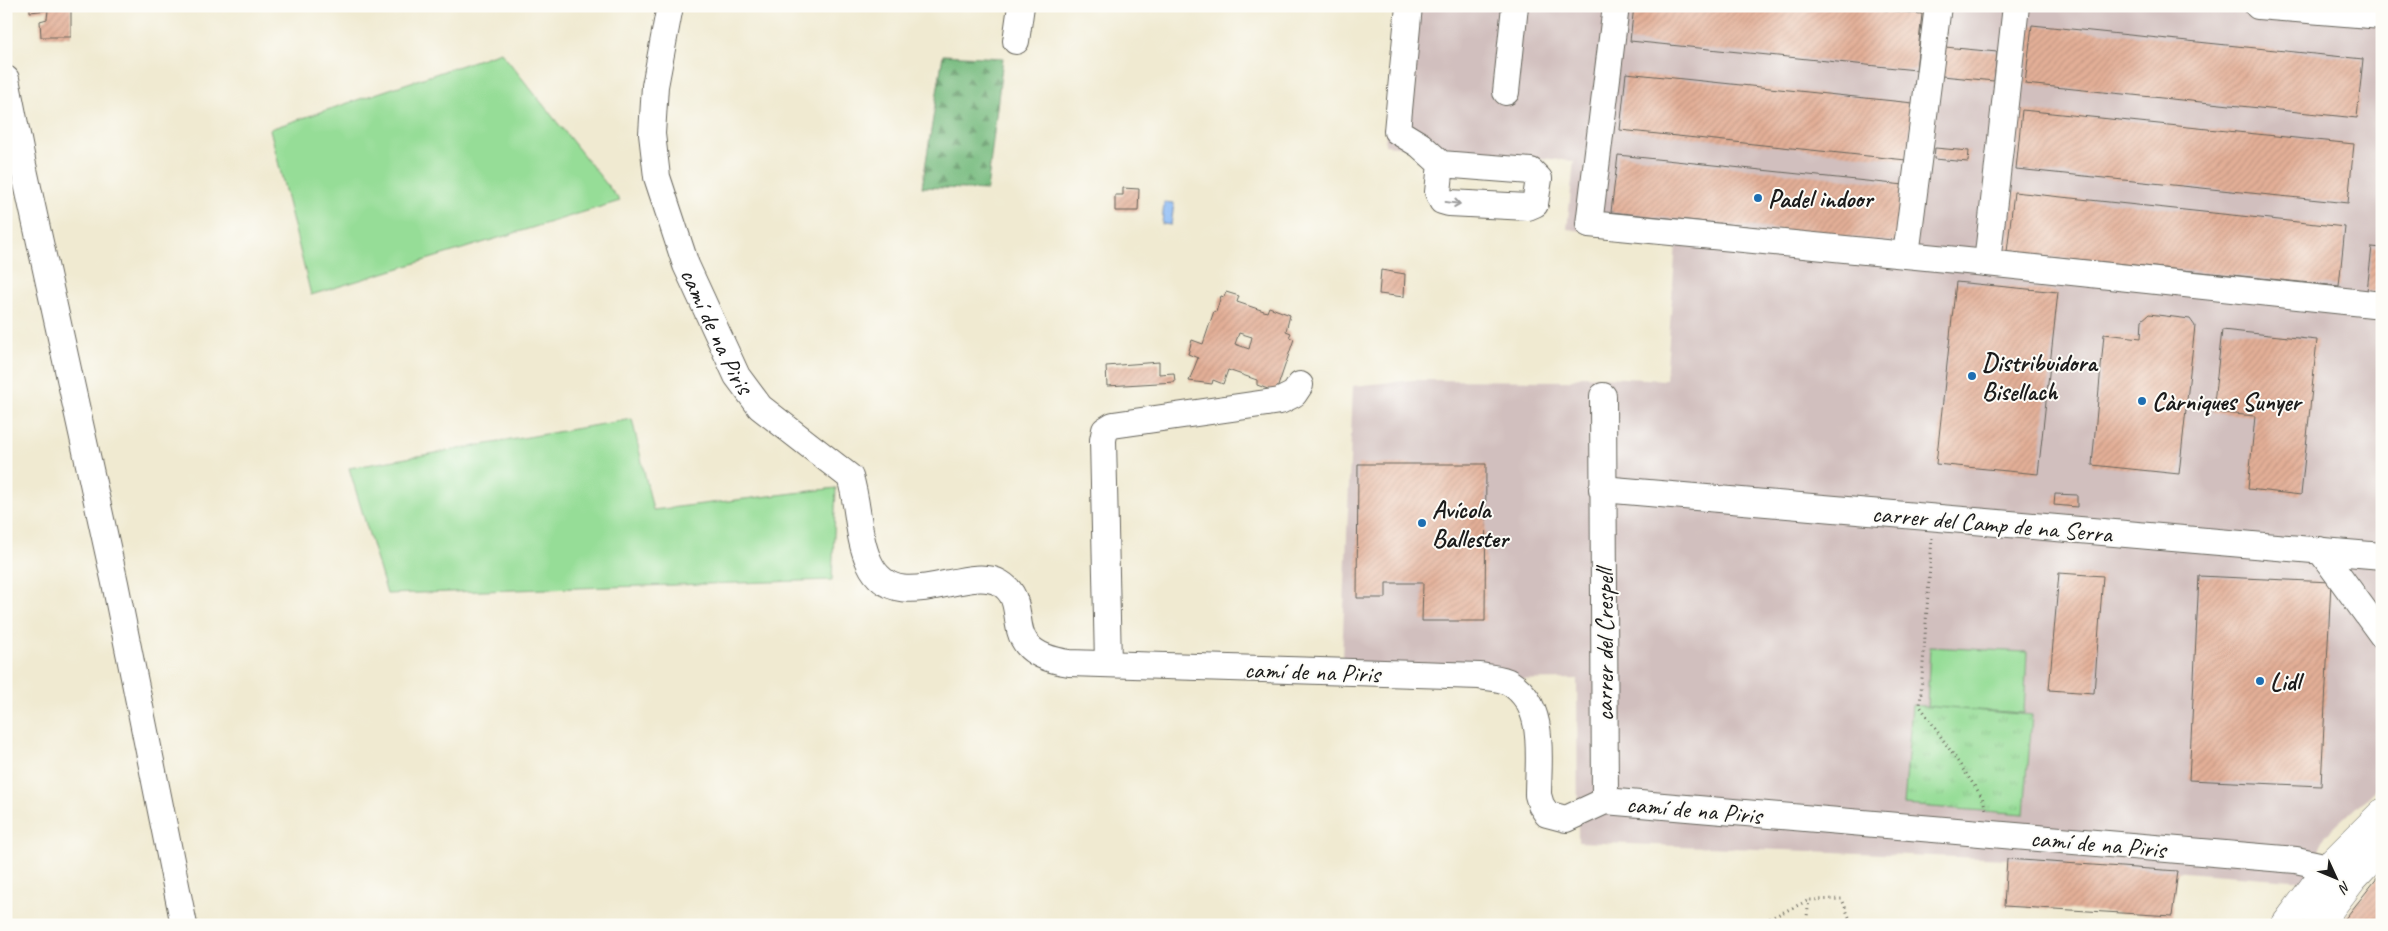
<svg xmlns="http://www.w3.org/2000/svg" width="2388" height="931" viewBox="0 0 2388 931" font-family="Caveat,sans-serif">
<style>
.industrial{fill:#d1bfbe}
.grass{fill:#96dd97;stroke:#597c5a}
.forest{fill:url(#forest-firs);stroke:#4a6c4e}
.park{fill:url(#park-tufts);stroke:#597c5a}
.water{fill:url(#water-ripples);stroke:#536b88}
.building{fill:url(#building-hatch);fill-rule:evenodd}
.lines{fill:none;stroke-linecap:round;stroke-linejoin:round}
.minor-casing{stroke:#66645b;stroke-width:28}
.major-casing{stroke:#66645b;stroke-width:29}
.path{stroke:#66645b;stroke-width:3;stroke-dasharray:1 4;stroke-linecap:butt}
.minor{stroke:#fff;stroke-width:26}
.major{stroke:#fff;stroke-width:28}
.oneway{stroke:#999}
.poi-dot{fill:#1f6fb2;stroke:#fdfcf7;stroke-width:2}
.labels{text-anchor:middle;stroke-width:4;stroke-linejoin:round;paint-order:stroke}
.poi-label{font-size:25px;font-weight:bold;fill:#1c1c1c;stroke:#fdfcf7;text-anchor:start}
.street-label{font-size:25px;fill:#1c1c1c;stroke:#fdfcf7}
</style>
<defs>
<pattern id="forest-firs" width="22" height="20" patternUnits="userSpaceOnUse" patternTransform="scale(1.25)"><rect width="22" height="20" fill="#78bc80"/><path d="M5 1l3.5 6h-7zM16 11l3.5 6h-7z" fill="#629868"/></pattern>
<pattern id="park-tufts" width="24" height="20" patternUnits="userSpaceOnUse" patternTransform="scale(1.25)"><rect width="24" height="20" fill="#96dd97"/><path d="M3 7l-1-3M5 7V3M7 7l1-3M15 17l-1-3M17 17v-4M19 17l1-3" fill="none" stroke="#81bd82"/></pattern>
<pattern id="water-ripples" width="26" height="14" patternUnits="userSpaceOnUse" patternTransform="scale(1.25)"><rect width="26" height="14" fill="#8abaf5"/><path d="M2 4q2-2 4 0t4 0M15 11q2-2 4 0t4 0" fill="none" stroke="#769fd1"/></pattern>
<pattern id="building-hatch" width="6" height="6" patternUnits="userSpaceOnUse" patternTransform="scale(1.25)"><rect width="6" height="6" fill="#e3af97"/><path d="M-1 1l2-2M0 6l6-6M5 7l2-2" fill="none" stroke="#c29682"/></pattern>
</defs>
<rect width="100%" height="100%" fill="#fdfcf7"/>
<filter id="ink" filterUnits="userSpaceOnUse"><feTurbulence type="fractalNoise" baseFrequency=".02" numOctaves="2"/><feDisplacementMap in="SourceGraphic" scale="10" xChannelSelector="R" yChannelSelector="G"/><feConvolveMatrix kernelMatrix="1 2 1 2 8 2 1 2 1" color-interpolation-filters="sRGB"/></filter>
<filter id="wash" filterUnits="userSpaceOnUse"><feTurbulence type="fractalNoise" baseFrequency=".0096" numOctaves="4" result="noise"/><feDisplacementMap in="SourceGraphic" scale="20" xChannelSelector="R" yChannelSelector="G"/><feGaussianBlur stdDeviation="1.12" result="paint"/><feColorMatrix in="noise" values="0 0 0 0 0 0 0 0 0 0 0 0 0 0 0 0 0 1.4 0 .05"/><feComposite in="paint" operator="in"/></filter>
<g filter="url(#wash)">
<rect width="100%" height="100%" fill="#f0ead1"/>
<polygon class="industrial" points="1397,6 2382,6 2382,783 2325,836 2306,881 2007,859 1578,842 1577,679 1341,682 1353,386 1413,380 1566,381 1582,376 1666,380 1676,243 1567,229 1574,161 1385,145"/>
<g class="grass">
<polygon points="501,52 620,201 311,295 270,129"/>
<polygon points="632,419 653,510 836,488 832,580 387,594 349,468"/>
<polygon points="1930,647 2027,652 2024,713 1927,707"/>
</g>
<polygon class="forest" points="943,55 1003,58 987,190 922,187"/>
<polygon class="park" points="1912,705 2032,715 2024,814 1904,805"/>
<polygon class="water" points="1164,202 1174,203 1171,225 1162,224"/>
<g id="blocks">
<g class="building">
<polygon points="30,6 71,6 71,37 41,37 40,21 47,19 48,10 30,12"/>
<polygon points="1634,6 1851,6 1922,14 1916,70 1630,41"/>
<polygon points="2032,25 2363,59 2357,118 2025,84"/>
<polygon points="1945,47 1997,52 1994,81 1942,76"/>
<polygon points="1626,73 1913,103 1906,160 1620,130"/>
<polygon points="2022,110 2354,144 2348,203 2016,169"/>
<polygon points="1935,148 1969,151 1968,162 1934,159"/>
<polygon points="1618,155 1904,185 1898,242 1611,212"/>
<polygon points="1123,188 1139,189 1138,211 1115,211 1115,195 1123,195"/>
<polygon points="2014,192 2345,227 2339,286 2007,252"/>
<polygon points="2372,247 2382,248 2382,292 2367,291"/>
<polygon points="1381,270 1405,274 1404,297 1379,294"/>
<polygon points="1956,282 2058,292 2038,474 1936,464"/>
<path d="M 1226,292 L 1239,296 L 1237,302 L 1267,312 L 1269,307 L 1290,315 L 1286,331 L 1291,333 L 1289,337 L 1294,339 L 1276,392 L 1257,385 L 1257,380 L 1228,370 L 1223,384 L 1213,380 L 1212,384 L 1189,381 L 1198,358 L 1188,354 L 1192,340 L 1203,344 L 1214,311 L 1216,312 L 1221,296 L 1224,297 ZM 1239,333 L 1252,337 L 1249,349 L 1235,344 Z"/>
<polygon points="2149,314 2190,319 2195,326 2179,474 2092,465 2104,334 2141,338 2142,320"/>
<polygon points="2222,330 2317,340 2301,495 2248,489 2255,416 2213,412"/>
<polygon points="1159,362 1159,374 1174,373 1175,382 1107,386 1106,366"/>
<polygon points="1358,464 1486,464 1485,621 1422,621 1423,583 1386,583 1386,598 1357,598"/>
<polygon points="2055,494 2077,495 2077,507 2054,505"/>
<polygon points="2059,573 2103,576 2094,693 2049,690"/>
<polygon points="2199,576 2331,582 2321,786 2189,780"/>
<polygon points="2007,859 2178,871 2172,916 2004,906"/>
<polygon points="2382,872 2382,920 2378,925 2340,925"/>
</g>
</g>
</g>
<g filter="url(#ink)">
<use href="#blocks" fill-opacity="0" stroke="#66645b" stroke-width="1"/>
<g class="lines">
<g class="minor-casing">
<g id="minor">
<path id="s1" d="M 670,6 L 655,86 L 652,134 L 657,177 L 686,265 L 737,376 L 760,407 L 850,477 C 859,505 857,536 869,562 C 895,620 966,563 1000,583 C 1036,604 992,651 1069,663 L 1480,676 C 1489,678 1502,678 1510,683 C 1547,706 1538,757 1538,795 L 1541,805 L 1547,814 L 1566,819 L 1605,801 L 2296,860 L 2328,867"/>
<polyline points="1409,6 1397,131 1420,145 1441,164 1438,192 1442,201 1449,203 1528,207 1535,204 1539,179 1531,171 1441,164"/>
<polyline points="1616,6 1589,224 1906,255"/>
<polyline points="1938,6 1906,255 1987,263"/>
<polyline points="2016,6 1987,263 2382,305"/>
<polyline points="2258,6 2382,16"/>
<polyline points="1016,41 1021,6"/>
<polyline points="6,79 23,165 115,583 184,925"/>
<polyline points="1506,92 1515,6"/>
<polyline points="1603,396 1605,801"/>
<polyline points="1602,489 2382,556"/>
<polyline points="2320,550 2382,635"/>
<polyline points="1108,663 1103,440 1105,430 1113,425 1280,401 1294,394 1300,385"/>
</g>
</g>
<g class="major-casing">
<g id="major">
<polyline points="2285,925 2328,867 2382,813"/>
<polyline points="2318,925 2353,879 2382,848"/>
</g>
</g>
<g class="path">
<polyline points="1932,538 1920,706 1982,797 1987,812"/>
<polyline points="1756,925 1809,900 1842,899 1852,925"/>
<polyline points="1806,925 1809,900"/>
</g>
<use href="#minor" class="minor"/>
<use href="#major" class="major"/>
</g>
<defs><path id="oneway-shaft" d="M-6 0H5M1.5-3L5.5 0L1.5 3" fill="none" stroke-width="1.6" stroke-linecap="round" stroke-linejoin="round" transform="scale(1.25)"/></defs>
<use class="oneway" href="#oneway-shaft" transform="translate(1453 203) rotate(8)"/>
</g>
<g class="poi-dot">
<circle cx="1758" cy="198" r="5"/>
<circle cx="1972" cy="376" r="5"/>
<circle cx="2142" cy="401" r="5"/>
<circle cx="1422" cy="523" r="5"/>
<circle cx="2260" cy="681" r="5"/>
</g>
<g class="labels">
<g class="poi-label">
<text x="1768" y="207">Padel indoor</text>
<text x="1982" y="371">Distribuidora<tspan x="1982" dy="29">Bisellach</tspan></text>
<text x="2152" y="410">Càrniques Sunyer</text>
<text x="1432" y="518">Avícola<tspan x="1432" dy="29">Ballester</tspan></text>
<text x="2270" y="690">Lidl</text>
</g>
<g class="street-label">
<text dy="9" stroke="none"><textPath href="#s1" startOffset="338">camí de na Piris</textPath></text>
<text transform="translate(1992 523) rotate(5)" y="9">carrer del Camp de na Serra</text>
<text transform="translate(1604 645) rotate(-90)" y="9">carrer del Crespell</text>
<text transform="translate(1312 671) rotate(2)" y="9">camí de na Piris</text>
<text transform="translate(1694 809) rotate(5)" y="9">camí de na Piris</text>
<text transform="translate(2098 843) rotate(5)" y="9">camí de na Piris</text>
</g>
</g>
<rect width="2388" height="931" fill="none" stroke="#fdfcf7" stroke-width="25"/>
<g transform="translate(2336 878) rotate(134)" stroke="#fdfcf7" stroke-width="4" paint-order="stroke">
<path d="M0-4L9 19L0 12L-9 19Z" fill="#1c1c1c"/>
<text y="-8" font-size="14" font-weight="bold" text-anchor="middle" fill="#1c1c1c">N</text>
</g>
</svg>
